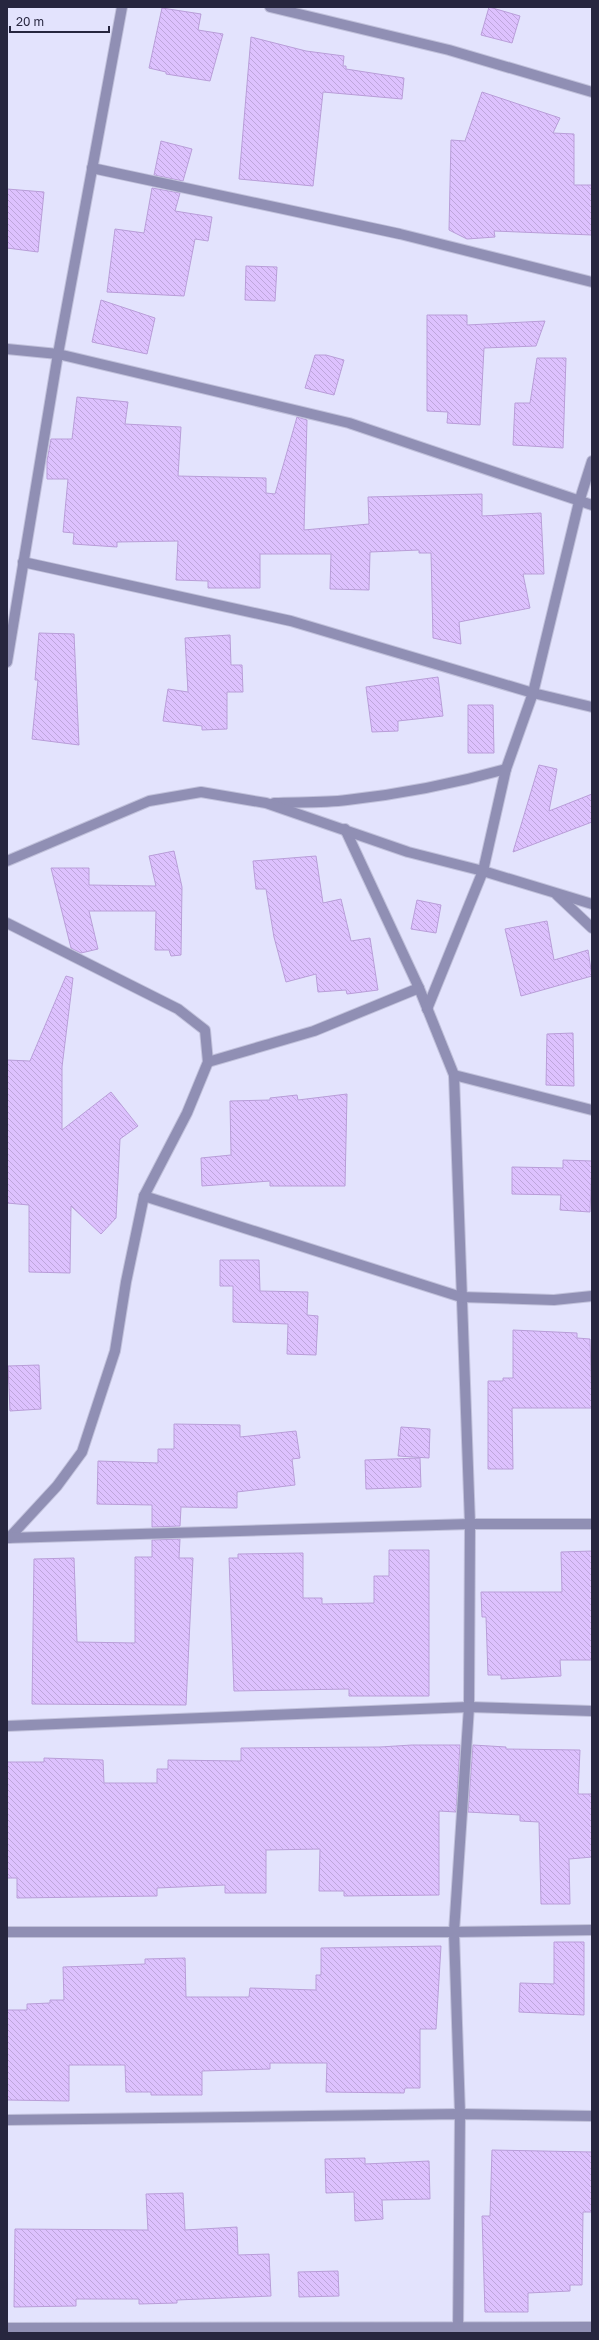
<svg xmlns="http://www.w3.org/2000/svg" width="599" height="2340" viewBox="0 0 599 2340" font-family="'Golos Text',sans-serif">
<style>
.building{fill:url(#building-back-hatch);stroke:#b99ed9}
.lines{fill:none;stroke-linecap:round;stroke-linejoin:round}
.street-casing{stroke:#c1c1db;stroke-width:12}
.street{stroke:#908fb4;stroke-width:10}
</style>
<defs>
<pattern id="building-back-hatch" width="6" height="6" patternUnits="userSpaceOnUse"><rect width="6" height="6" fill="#ddc1fe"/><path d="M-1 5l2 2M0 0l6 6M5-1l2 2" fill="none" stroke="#bea6db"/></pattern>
</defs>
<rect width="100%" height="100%" fill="#e3e3fd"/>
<g class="building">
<polygon points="489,7 520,16 512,43 481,35"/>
<polygon points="162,8 201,14 198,30 223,34 210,81 166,74 166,72 149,68"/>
<polygon points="251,37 306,51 344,56 343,66 346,66 346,69 404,78 402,99 323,92 313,186 239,179"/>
<polygon points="482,92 560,118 553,133 574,134 574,185 592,185 592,235 494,231 495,237 467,239 449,230 451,140 465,141"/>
<polygon points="161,141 192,149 183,181 154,175"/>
<polygon points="152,188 180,193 175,211 212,217 208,241 195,239 184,296 107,292 115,229 144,233"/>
<polygon points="7,189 44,192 38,252 7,248"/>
<polygon points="246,266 277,267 275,301 245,300"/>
<polygon points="101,300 155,318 147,354 92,342"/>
<polygon points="427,315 467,315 467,325 545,321 536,346 484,348 480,425 447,423 448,412 427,411"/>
<polygon points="315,355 326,355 344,360 334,395 305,388"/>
<polygon points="537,358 566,358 563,448 513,445 515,403 530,403"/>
<polygon points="77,397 128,402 125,424 181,427 178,476 266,478 266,493 275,494 297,417 307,420 304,530 369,524 368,497 482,494 482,516 541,513 544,574 523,574 530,608 459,622 461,644 433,638 431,553 419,553 419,550 370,552 369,590 330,589 331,554 260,554 260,588 208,588 208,581 176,580 178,541 117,542 117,547 73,544 74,533 63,532 68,479 47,479 47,461 51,439 72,439"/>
<polygon points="39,633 74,634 79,745 32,739 38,680 35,680"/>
<polygon points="230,635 231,665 242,665 243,692 227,692 227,729 202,730 202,726 163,721 168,689 188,692 185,638"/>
<polygon points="438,677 443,716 398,721 398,731 372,732 366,687"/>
<polygon points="468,705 493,705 494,753 468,753"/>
<polygon points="539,765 557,769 549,811 592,794 592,822 513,852"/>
<polygon points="174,851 182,887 181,955 171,956 169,950 155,950 156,911 89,911 98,949 81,953 71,948 51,868 89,868 89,885 156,886 149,856"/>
<polygon points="316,856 323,903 341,899 351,941 370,938 378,990 347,994 346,990 318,992 316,974 286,982 274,937 266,889 256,889 253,861"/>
<polygon points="417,900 441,905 436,933 411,929"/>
<polygon points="547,921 554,960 588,950 592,976 521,996 505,929"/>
<polygon points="66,976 73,978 62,1067 62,1130 111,1092 138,1126 120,1139 116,1218 101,1234 71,1206 70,1273 29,1272 29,1205 7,1203 7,1060 30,1061"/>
<polygon points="573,1033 574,1086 546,1085 547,1034"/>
<polygon points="347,1094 345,1186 270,1186 270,1181 202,1186 201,1158 231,1155 230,1101 270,1100 270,1098 297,1095 298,1100"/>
<polygon points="563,1160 592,1161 590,1212 560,1210 561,1195 512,1194 512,1167 563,1168"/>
<polygon points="220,1260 259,1260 260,1291 308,1292 307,1315 318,1316 316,1355 287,1354 288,1324 233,1322 233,1286 220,1286"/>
<polygon points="513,1330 577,1333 577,1338 590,1339 592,1408 512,1408 513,1469 488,1469 488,1381 503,1381 503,1378 513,1378"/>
<polygon points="39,1365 41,1409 10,1411 8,1366"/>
<polygon points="174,1424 240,1425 240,1437 296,1431 300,1458 292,1459 295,1485 237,1492 237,1508 181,1507 180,1526 152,1527 152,1505 97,1504 98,1461 158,1463 158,1449 174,1449"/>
<polygon points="401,1427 430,1429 429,1458 398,1456"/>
<polygon points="420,1458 421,1487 366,1489 365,1460"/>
<polygon points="180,1539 179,1558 193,1558 186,1705 32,1704 34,1559 74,1558 77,1642 135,1643 135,1557 152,1557 152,1540"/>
<polygon points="389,1550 429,1550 429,1696 349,1696 349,1689 234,1691 229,1558 238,1558 238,1554 303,1553 303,1598 322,1598 322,1604 374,1603 374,1576 389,1576"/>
<polygon points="592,1551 592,1660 560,1660 561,1676 501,1679 501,1675 488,1675 486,1617 482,1617 481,1592 562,1592 561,1552"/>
<polygon points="412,1745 460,1745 456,1812 439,1811 439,1895 344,1896 344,1891 319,1891 320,1849 266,1850 266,1893 225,1893 225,1885 157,1888 157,1896 17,1898 17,1878 7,1878 7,1762 44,1762 44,1758 103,1760 104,1783 157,1783 157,1769 168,1769 168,1760 241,1761 241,1748 380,1747"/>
<polygon points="473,1745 506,1747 506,1749 580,1750 578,1794 592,1794 592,1857 569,1859 570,1904 541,1904 539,1822 520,1821 520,1815 468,1812"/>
<polygon points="554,1942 584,1942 584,2015 519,2012 520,1983 554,1984"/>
<polygon points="441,1946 436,2029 420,2029 420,2088 405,2088 404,2093 326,2092 327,2063 270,2063 270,2069 202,2071 202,2095 151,2095 151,2092 126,2092 125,2065 69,2065 69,2101 7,2100 7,2010 27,2010 27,2004 50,2003 50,2000 64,2000 63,1967 145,1964 145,1959 185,1958 186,1997 249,1997 250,1988 316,1990 316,1975 321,1975 321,1948"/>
<polygon points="492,2150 592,2152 592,2212 583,2212 582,2285 570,2285 570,2291 528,2293 528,2312 485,2312 482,2216 490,2216"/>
<polygon points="365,2158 365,2164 429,2161 430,2199 382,2200 383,2219 355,2221 354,2192 326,2193 325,2159"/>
<polygon points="183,2193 185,2230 237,2227 238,2255 269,2254 271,2296 177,2300 177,2303 139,2304 139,2299 76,2299 76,2306 14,2307 15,2229 148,2230 146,2194"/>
<polygon points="338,2271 339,2296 299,2297 298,2272"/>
</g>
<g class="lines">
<g class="street-casing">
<g id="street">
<polyline points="270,7 449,50 592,92"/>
<polyline points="92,168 400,234 592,282"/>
<polyline points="7,349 58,354 349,423 592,505"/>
<polyline points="23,562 291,621 533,693 592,707"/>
<polyline points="7,662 58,354 122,7"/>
<path d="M 274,803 C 298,802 323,803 347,800 C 401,794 453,784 506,769"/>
<polyline points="345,829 419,988 454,1075 470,1524 469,1707 454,1932 460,2114 458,2333"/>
<polyline points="7,861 149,801 201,792 266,803 408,852 483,871 592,904"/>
<polyline points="557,895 592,928"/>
<polyline points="7,923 178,1009 205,1030 208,1062 187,1113 144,1196 126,1282 115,1351 82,1452 57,1486 9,1538"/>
<polyline points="427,1009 483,871 506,769 533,693 579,502 592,461"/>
<polyline points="208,1062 314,1031 419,988"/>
<polyline points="454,1075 592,1110"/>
<polyline points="144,1196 461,1297 554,1300 592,1296"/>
<polyline points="7,1538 470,1524 592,1524"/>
<polyline points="7,1726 469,1707 592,1711"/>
<polyline points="7,1932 454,1932 592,1930"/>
<polyline points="7,2120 460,2114 592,2116"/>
<polyline points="7,2328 592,2327"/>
</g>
</g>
<use href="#street" class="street"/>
</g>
<rect width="599" height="2340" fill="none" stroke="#27263f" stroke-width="16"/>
<path d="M10 26v6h99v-6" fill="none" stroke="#27263f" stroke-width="2"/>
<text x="16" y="26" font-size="12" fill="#27263f" stroke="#e3e3fd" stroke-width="3" paint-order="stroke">20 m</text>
</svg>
